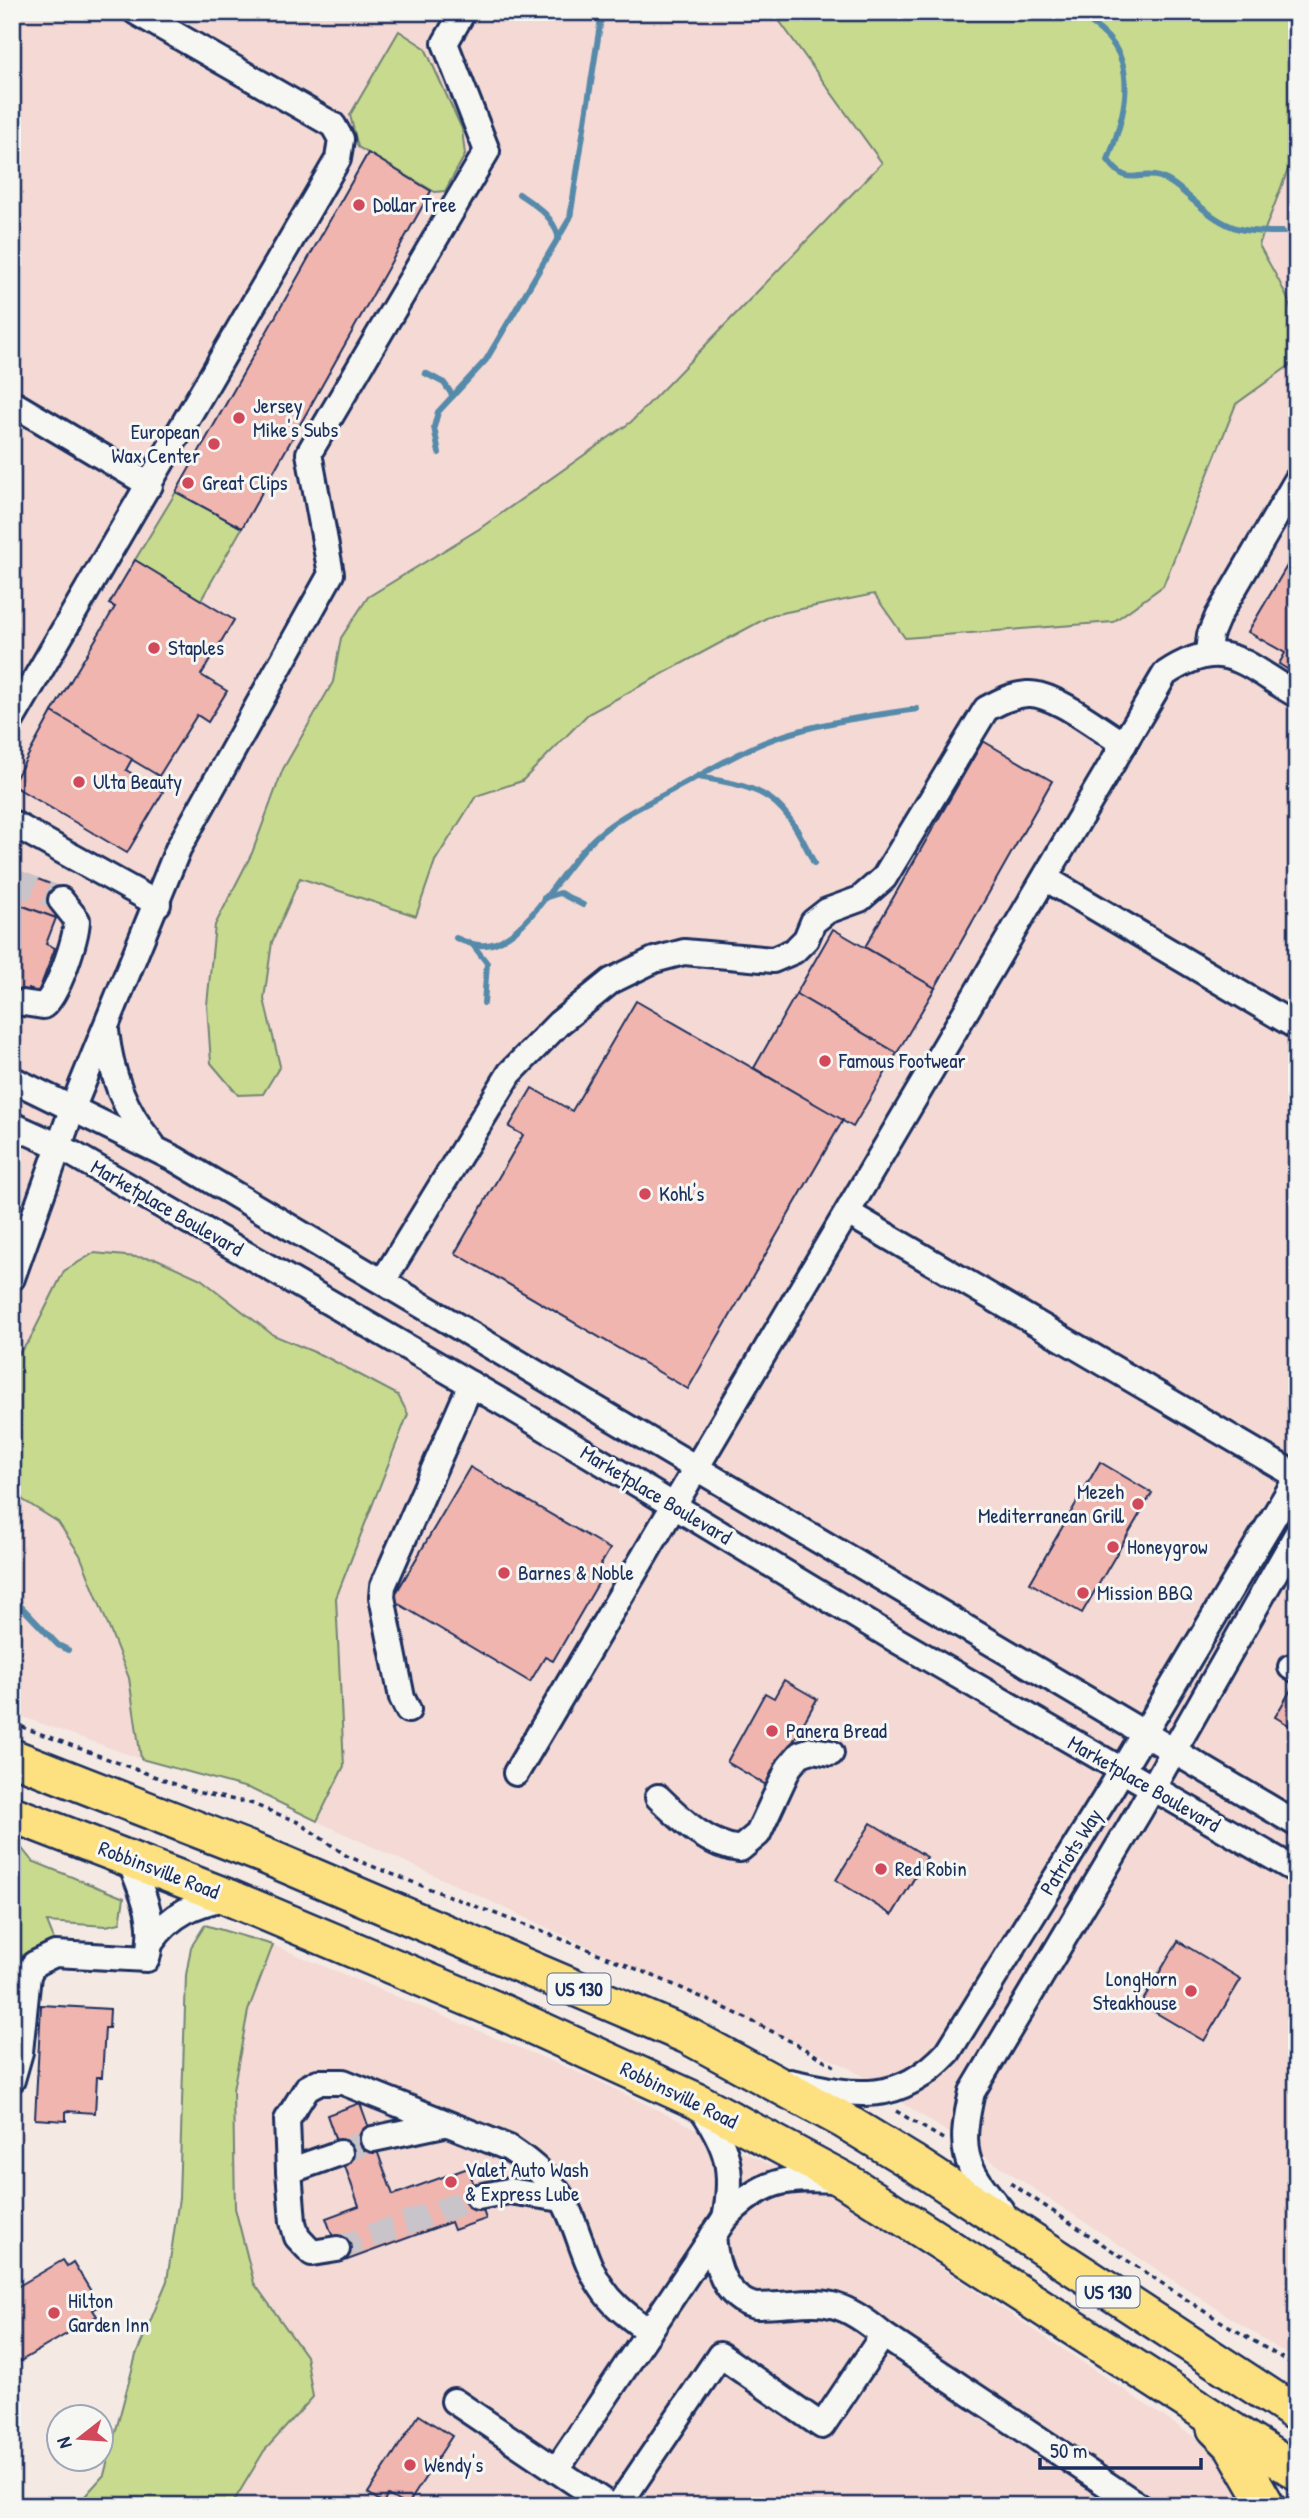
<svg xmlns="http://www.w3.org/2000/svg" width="1309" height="2518" viewBox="0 0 1309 2518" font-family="'Patrick Hand',sans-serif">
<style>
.built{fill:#f4d9d4}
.green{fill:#c8da8e;stroke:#728476;stroke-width:2}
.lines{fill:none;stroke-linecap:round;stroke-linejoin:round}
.stream{stroke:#568aaa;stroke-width:6}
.building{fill:#f0b5ae;stroke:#1b2f5e;stroke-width:2}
.minor-tunnel{stroke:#c9c4c9;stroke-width:24;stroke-dasharray:24 12;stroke-linecap:butt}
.minor-casing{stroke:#1b2f5e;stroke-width:30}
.highway-casing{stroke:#1b2f5e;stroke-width:40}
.path{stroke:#1b2f5e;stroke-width:3.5;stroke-dasharray:5 5;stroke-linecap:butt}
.minor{stroke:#f6f6f2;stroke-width:24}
.highway{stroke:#fde080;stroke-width:35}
.poi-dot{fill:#d1495b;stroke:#f6f6f2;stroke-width:2.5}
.labels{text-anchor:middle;stroke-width:6;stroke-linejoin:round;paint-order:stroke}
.shield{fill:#f6f6f2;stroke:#5d6b8a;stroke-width:2}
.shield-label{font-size:19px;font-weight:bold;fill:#1b2f5e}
.poi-label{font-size:21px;fill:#1b2f5e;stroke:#f6f6f2;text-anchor:start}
.street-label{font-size:21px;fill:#1b2f5e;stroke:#f6f6f2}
</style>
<rect width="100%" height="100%" fill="#f5e9e4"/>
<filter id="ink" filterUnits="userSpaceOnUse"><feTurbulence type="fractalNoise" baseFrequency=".0143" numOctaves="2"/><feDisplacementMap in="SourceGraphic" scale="14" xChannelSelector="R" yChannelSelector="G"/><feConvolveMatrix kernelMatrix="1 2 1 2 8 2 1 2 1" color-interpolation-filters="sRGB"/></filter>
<g filter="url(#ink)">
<g class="built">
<polygon points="12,12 773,12 882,163 631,422 479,529 368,597 341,638 333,682 283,769 252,853 215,925 280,1066 264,999 272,942 300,878 416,915 435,861 476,796 522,781 588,714 772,615 875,594 1163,586 1236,404 1297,360 1297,2361 848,2067 317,1821 344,1766 336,1598 402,1434 408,1414 398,1395 326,1357 273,1335 201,1279 157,1259 94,1253 64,1271 29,1341 12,1361"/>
<polygon points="1297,146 1297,327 1292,304 1259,245"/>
<polygon points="12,1493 58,1522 80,1555 129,1678 141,1759 12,1713"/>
<polygon points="273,1945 594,2079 834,2196 1297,2506 231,2506 264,2451 313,2397 306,2356 254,2283 235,2208 233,2090 248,2011"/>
</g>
<g class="green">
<path d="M 773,12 L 1297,12 L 1297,146 L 1259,245 C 1285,293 1297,303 1297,360 L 1236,404 L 1163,586 L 1113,622 L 905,638 L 874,594 L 772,615 L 588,714 L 522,781 L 476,796 L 435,861 L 416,916 L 300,878 L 272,942 L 264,999 L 280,1066 L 263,1094 L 238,1095 L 211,1063 L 207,1005 L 215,925 L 252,853 L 283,769 L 333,682 L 341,638 L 368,597 L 479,529 L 631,422 L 882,163 Z"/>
<polygon points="399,31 425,48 462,129 465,155 445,191 435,192 358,147 350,115"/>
<polygon points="176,492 242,528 201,600 135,560"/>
<polygon points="94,1253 157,1259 201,1279 273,1335 326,1357 398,1395 408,1414 336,1598 344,1766 317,1821 251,1789 141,1759 129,1678 80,1555 58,1522 12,1493 12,1361 29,1341 64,1271"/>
<polygon points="12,1843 20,1846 32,1861 124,1898 120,1923 106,1926 47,1922 55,1942 15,1964 12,1970"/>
<polygon points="205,1925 273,1945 248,2011 233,2090 235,2208 254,2283 306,2356 313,2397 264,2451 231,2506 76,2506 104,2475 136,2355 167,2281 179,2198 186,1975 191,1947"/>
</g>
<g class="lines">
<g class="stream">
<path d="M 1068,12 C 1143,41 1131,99 1108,160 C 1129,189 1137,170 1160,177 C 1174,182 1184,193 1195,202 C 1227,230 1242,233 1283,232"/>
<path d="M 519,194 C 538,207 552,215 559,238"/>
<polyline points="425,373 444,383 453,396"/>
<polyline points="439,453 434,427 438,412 486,360 570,218 602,12"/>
<path d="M 698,777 C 769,788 783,797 814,863"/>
<polyline points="544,898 560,893 583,905"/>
<path d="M 456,938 C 471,945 486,949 502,940 C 537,921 565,863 598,835 C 622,814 649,803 676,788 C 709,771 741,750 776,738 C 821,722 870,716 917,709"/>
<polyline points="473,945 487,963 484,1003"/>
<polyline points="12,1597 58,1645 68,1650"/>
</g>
</g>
<g class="building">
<polygon points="368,153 431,191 242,528 176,492"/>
<polygon points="1297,549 1297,675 1279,664 1285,653 1248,632"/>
<polygon points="135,560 234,620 201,675 227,691 208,722 197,715 159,776 52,712 115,607 109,604"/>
<polygon points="52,712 132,759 126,770 163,792 127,853 12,785"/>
<polygon points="983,741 1052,781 935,988 865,947"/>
<polygon points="12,869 66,890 56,918 12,902"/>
<polygon points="12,902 56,918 46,944 55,948 38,993 29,989 26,996 12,991"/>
<polygon points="833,929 935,988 897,1053 796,994"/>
<polygon points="796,994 897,1053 853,1127 754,1068"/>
<polygon points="636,1001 843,1120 688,1389 455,1253 523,1135 509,1127 532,1088 572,1111"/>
<polygon points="1100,1462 1152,1493 1082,1613 1030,1583"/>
<polygon points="470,1467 610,1549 597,1571 603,1575 553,1661 545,1657 530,1682 392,1600"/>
<polygon points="784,1680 817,1699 768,1786 727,1762 765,1693 774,1698"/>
<polygon points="1296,1681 1297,1682 1297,1730 1275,1717"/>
<polygon points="871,1823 927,1857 892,1915 836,1880"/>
<polygon points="1178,1941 1241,1979 1204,2041 1141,2004"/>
<polygon points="41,2005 110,2009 109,2028 105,2028 102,2077 97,2077 95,2113 66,2111 66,2121 35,2119"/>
<polygon points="360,2103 393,2195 468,2168 486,2219 454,2230 451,2222 342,2262 326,2218 359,2206 327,2115"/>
<polygon points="63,2260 67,2266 73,2262 100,2306 93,2310 97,2316 12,2366 12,2290"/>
<polygon points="419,2415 452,2436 407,2506 388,2495 383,2503 368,2493"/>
</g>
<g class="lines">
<g class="minor-tunnel">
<polyline points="12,880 61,900"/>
<polyline points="340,2153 373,2139"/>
<polyline points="337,2249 478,2197"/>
</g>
<g class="minor-casing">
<g id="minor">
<polyline points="12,403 150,485"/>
<polyline points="1208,653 1210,635 1218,616 1297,480"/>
<polyline points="12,719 338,159 341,139 333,125 136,12"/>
<polyline points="12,823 158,904"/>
<polyline points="1045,878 1297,1027"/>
<path d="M 23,1003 L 43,1006 C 58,995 76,939 77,920 L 61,900"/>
<path d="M 106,1031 C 111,1075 124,1110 152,1144"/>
<polyline points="12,1079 175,1159 1297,1824"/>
<polyline points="12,1125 59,1146 507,1405 898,1641 1297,1871"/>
<polyline points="848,1213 1297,1476"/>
<polyline points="12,1278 73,1107 178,849 331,574 309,453 487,151 445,43 463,12"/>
<path d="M 383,1281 L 510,1073 L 559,1023 L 611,981 L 654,960 L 684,952 L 773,960 L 794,951 L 806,939 L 813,922 L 827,911 L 860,899 L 884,878 L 986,709 C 999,702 1012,695 1027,694 C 1054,692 1100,730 1124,744"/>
<polyline points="1291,1667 1297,1670"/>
<polyline points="408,1710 402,1698 382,1597 383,1586 471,1384"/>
<path d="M 516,1773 L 1165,674 C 1225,634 1243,664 1297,695"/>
<path d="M 658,1797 C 682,1820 706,1845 740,1849 L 758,1834 L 789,1767 L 800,1754 L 812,1750 L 831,1753"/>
<path d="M 152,1941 C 172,1913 195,1904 228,1897"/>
<path d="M 12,2080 L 20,2052 L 28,1975 L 34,1964 L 55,1954 L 147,1959 C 157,1921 143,1894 129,1859"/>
<path d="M 790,2082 C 855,2096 898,2106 948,2052 L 1109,1792 L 1297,1478"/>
<path d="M 699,2104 C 727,2146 735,2168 725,2218"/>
<polyline points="373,2139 444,2124"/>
<polyline points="289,2171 340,2153"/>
<polyline points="478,2197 509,2191 562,2199"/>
<path d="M 1001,2210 C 962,2164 959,2150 972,2092 L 1140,1810 L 1297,1534"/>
<path d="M 713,2235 C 715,2264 724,2298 755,2306 C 818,2305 831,2291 883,2335 L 1139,2506"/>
<path d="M 337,2249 L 312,2253 L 297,2237 L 293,2222 L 289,2171 L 287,2120 L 307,2088 L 318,2082 L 343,2082 L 509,2148 C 530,2162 550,2178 563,2200 C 579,2228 583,2261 602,2288 C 614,2307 632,2318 649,2332"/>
<polyline points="454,2401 610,2506"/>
<path d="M 557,2469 L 725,2218 C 762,2180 785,2177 836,2180"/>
<polyline points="618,2506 720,2355 822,2426 883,2335"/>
</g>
</g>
<g class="highway-casing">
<g id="highway">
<polyline points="12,1757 263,1855 688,2036 843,2120 912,2162 1297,2414"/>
<polyline points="12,1814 228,1897 504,2013 697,2101 846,2181 1297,2472"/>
<polyline points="1215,2428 1232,2445 1267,2506"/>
</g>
</g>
<g class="path">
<path d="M 12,1723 L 196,1792 L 250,1803 L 298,1822 L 347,1856 C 510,1923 682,1975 834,2066"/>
<polyline points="896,2111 943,2139"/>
<polyline points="1010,2183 1207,2313 1297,2367"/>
</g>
<use href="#minor" class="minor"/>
<use href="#highway" class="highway"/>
</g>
</g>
<g class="poi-dot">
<circle cx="359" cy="205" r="7"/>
<circle cx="239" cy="418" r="7"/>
<circle cx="214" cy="444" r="7"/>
<circle cx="188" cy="483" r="7"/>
<circle cx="154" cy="648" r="7"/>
<circle cx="79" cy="782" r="7"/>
<circle cx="825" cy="1061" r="7"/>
<circle cx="645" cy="1194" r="7"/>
<circle cx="1138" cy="1504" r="7"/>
<circle cx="1113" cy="1547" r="7"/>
<circle cx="504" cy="1573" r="7"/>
<circle cx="1083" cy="1593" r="7"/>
<circle cx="772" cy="1731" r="7"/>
<circle cx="881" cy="1869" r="7"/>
<circle cx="1191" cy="1991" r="7"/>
<circle cx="451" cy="2182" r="7"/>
<circle cx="54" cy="2313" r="7"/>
<circle cx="410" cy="2465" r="7"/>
</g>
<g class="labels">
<g class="shield">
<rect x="547.5" y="1973.5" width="63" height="31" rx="5"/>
<rect x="1076.5" y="2276.5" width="63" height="31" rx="5"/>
</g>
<g class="shield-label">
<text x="579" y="1996">US 130</text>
<text x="1108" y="2299">US 130</text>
</g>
<g class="poi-label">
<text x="373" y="212">Dollar Tree</text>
<text x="253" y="413">Jersey<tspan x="253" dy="24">Mike's Subs</tspan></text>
<text x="200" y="439" text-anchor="end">European<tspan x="200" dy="24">Wax Center</tspan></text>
<text x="202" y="490">Great Clips</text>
<text x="168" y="655">Staples</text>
<text x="93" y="789">Ulta Beauty</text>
<text x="839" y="1068">Famous Footwear</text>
<text x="659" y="1201">Kohl's</text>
<text x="1124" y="1499" text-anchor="end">Mezeh<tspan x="1124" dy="24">Mediterranean Grill</tspan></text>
<text x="1127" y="1554">Honeygrow</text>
<text x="518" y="1580">Barnes &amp; Noble</text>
<text x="1097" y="1600">Mission BBQ</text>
<text x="786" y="1738">Panera Bread</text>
<text x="895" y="1876">Red Robin</text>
<text x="1177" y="1986" text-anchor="end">LongHorn<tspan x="1177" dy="24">Steakhouse</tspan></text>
<text x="465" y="2177">Valet Auto Wash<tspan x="465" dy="24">&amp; Express Lube</tspan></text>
<text x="68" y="2308">Hilton<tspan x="68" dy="24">Garden Inn</tspan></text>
<text x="424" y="2472">Wendy's</text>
</g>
<g class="street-label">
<text transform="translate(167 1208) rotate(30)" y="7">Marketplace Boulevard</text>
<text transform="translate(656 1495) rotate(31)" y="7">Marketplace Boulevard</text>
<text transform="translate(1144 1784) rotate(30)" y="7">Marketplace Boulevard</text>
<text transform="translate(1071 1852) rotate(-58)" y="7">Patriots Way</text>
<text transform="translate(159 1870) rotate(21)" y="7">Robbinsville Road</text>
<text transform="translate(679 2095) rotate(26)" y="7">Robbinsville Road</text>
</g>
</g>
<rect width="1309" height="2518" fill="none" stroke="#f6f6f2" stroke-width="42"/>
<rect x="21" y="21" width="1267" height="2476" fill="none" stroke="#1b2f5e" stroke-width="2.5" filter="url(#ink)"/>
<g transform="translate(80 2438) rotate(253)"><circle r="33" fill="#f6f6f2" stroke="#9ea6b7" stroke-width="2"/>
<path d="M0-5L12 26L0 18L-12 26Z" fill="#d1495b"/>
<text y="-10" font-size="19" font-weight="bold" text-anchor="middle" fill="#1b2f5e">N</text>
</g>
<path d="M1040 2458v10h161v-10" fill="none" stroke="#1b2f5e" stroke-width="3.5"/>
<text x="1050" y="2458" font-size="21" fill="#1b2f5e" stroke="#f6f6f2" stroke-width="5" paint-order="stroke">50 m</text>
</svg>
